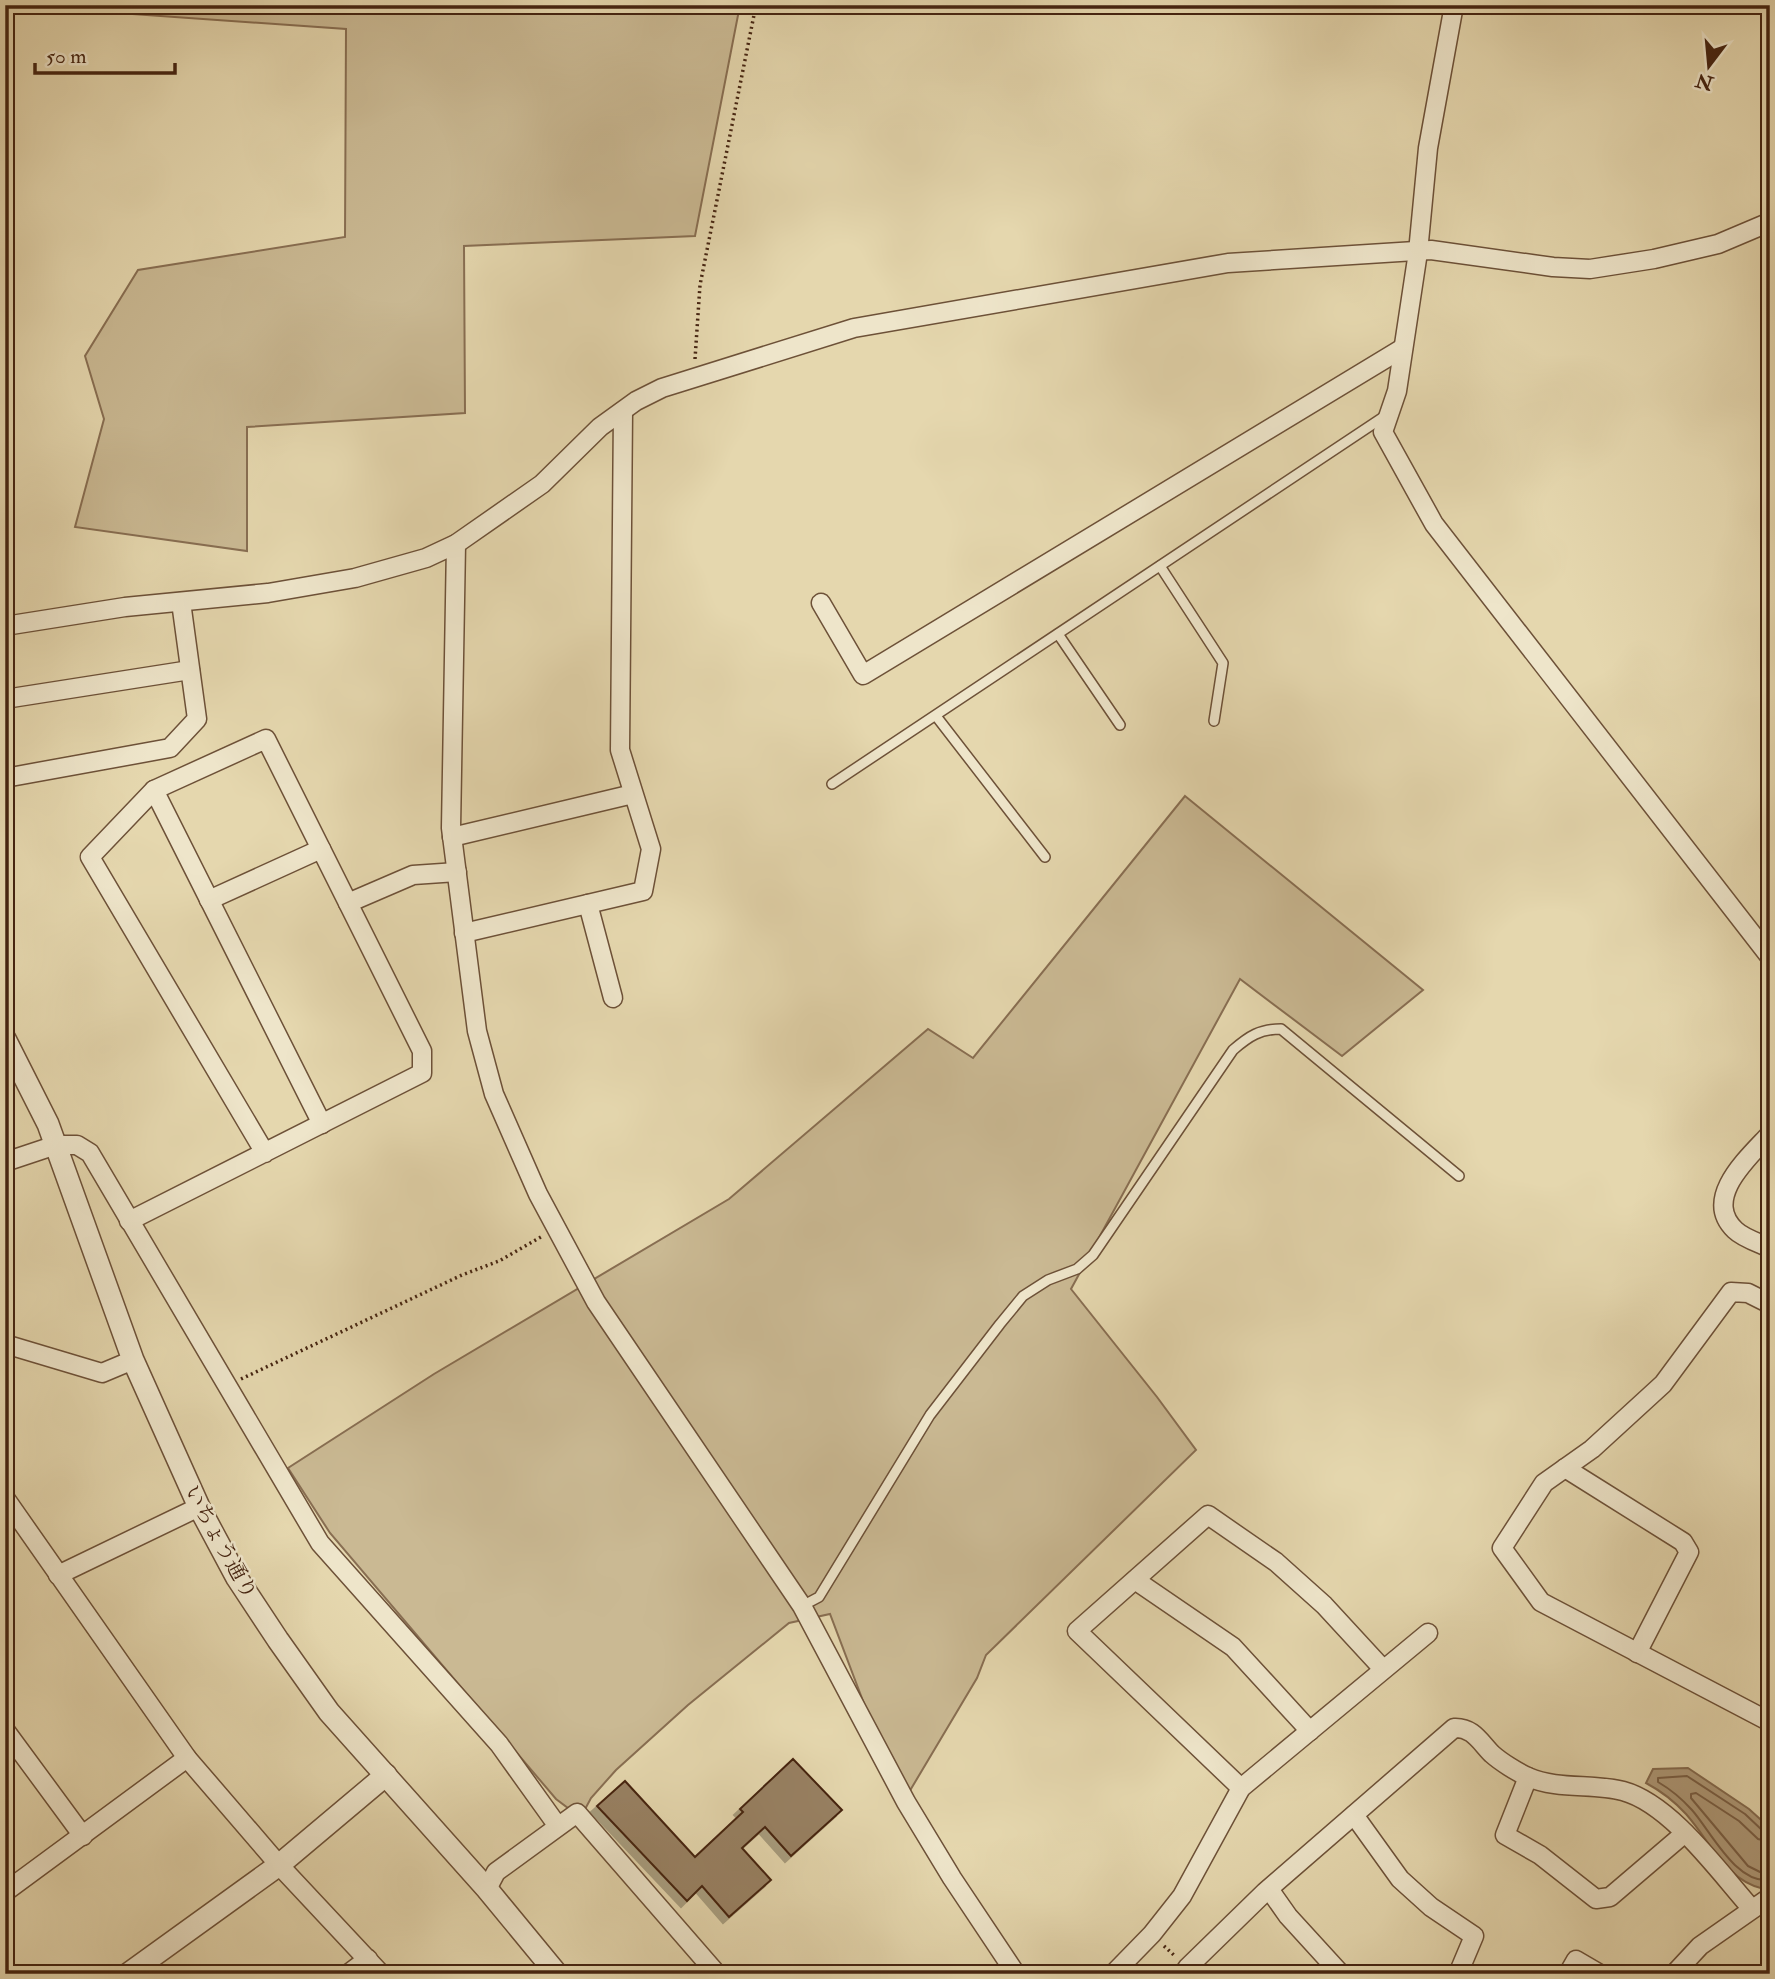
<svg xmlns="http://www.w3.org/2000/svg" width="1775" height="1979" viewBox="0 0 1775 1979" font-family="'IM FELL Double Pica','Noto Serif JP',serif">
<style>
.green{fill:#cab993;stroke:#886e52;stroke-width:2}
.water{fill:#af9a79;stroke:#856b4f;stroke-width:2}
.lines{fill:none;stroke-linecap:round;stroke-linejoin:round}
.shore{stroke:#7a5f45;stroke-width:2}
.building{fill:#988163;stroke:#452411;stroke-width:2;filter:url(#shadow)}
.service-casing{stroke:#6d5138;stroke-width:12}
.minor-casing{stroke:#6d5138;stroke-width:21}
.tertiary-casing{stroke:#6d5138;stroke-width:24}
.path{stroke:#452411;stroke-width:3.5;stroke-dasharray:2 3.5;stroke-linecap:butt}
.service{stroke:#eee5ca;stroke-width:9}
.minor{stroke:#eee5ca;stroke-width:18}
.tertiary{stroke:#eee5ca;stroke-width:21}
.labels{text-anchor:middle;stroke-width:5;stroke-linejoin:round;paint-order:stroke}
.street-label{font-size:21px;fill:#452411;stroke:#eee5ca}
</style>
<defs>
<filter id="shadow"><feDropShadow dx="-6" dy="6" stdDeviation="0" flood-color="#0004"/></filter>
</defs>
<rect width="100%" height="100%" fill="#e5d7ae"/>
<filter id="stains"><feTurbulence type="fractalNoise" baseFrequency=".00286" numOctaves="4"/><feColorMatrix values="0 0 0 0 .2 0 0 0 0 .09 0 0 0 0 .02 0 0 0 .5 -.17"/></filter>
<radialGradient id="worn" r=".72"><stop offset=".6" stop-color="#630" stop-opacity="0"/><stop offset="1" stop-color="#630" stop-opacity=".3"/></radialGradient>
<g class="green">
<polygon points="5,5 740,5 695,236 464,246 465,413 247,427 247,551 75,527 104,419 85,356 138,270 345,237 346,29"/>
<polygon points="1185,796 1423,990 1342,1056 1240,979 1071,1289 1157,1397 1196,1450 986,1655 977,1678 902,1804 830,1614 789,1623 688,1705 616,1770 591,1798 583,1813 568,1808 556,1799 330,1533 288,1468 434,1374 729,1199 928,1029 973,1058"/>
</g>
<path class="water" d="M 1688,1768 L 1749,1809 L 1770,1828 L 1770,1885 L 1764,1889 C 1726,1881 1710,1841 1686,1814 C 1675,1802 1661,1791 1646,1783 L 1653,1769 Z"/>
<g class="lines">
<g class="shore">
<path d="M 1770,1833 L 1763,1831 L 1745,1814 L 1687,1776 L 1658,1778 L 1658,1782 C 1670,1789 1683,1800 1692,1810 C 1712,1833 1736,1884 1770,1880"/>
<polyline points="1770,1842 1758,1839 1739,1821 1696,1793 1691,1794 1691,1798 1748,1866 1760,1872 1770,1871"/>
</g>
</g>
<polygon class="building" points="793,1759 842,1810 791,1856 765,1827 742,1848 771,1880 729,1917 702,1886 687,1901 597,1806 625,1781 695,1857 743,1812 740,1809"/>
<g class="lines">
<g class="service-casing">
<g id="service">
<polyline points="1160,566 1223,663 1214,721"/>
<polyline points="1058,634 1120,725"/>
<polyline points="936,716 1045,857"/>
<polyline points="832,784 1385,416"/>
<path d="M 802,1606 L 819,1597 L 930,1415 L 1000,1324 L 1023,1296 L 1048,1280 L 1077,1269 L 1093,1255 L 1233,1050 C 1249,1036 1260,1029 1281,1029 L 1459,1176"/>
</g>
</g>
<g class="minor-casing">
<g id="minor">
<polyline points="1454,5 1428,148 1418,252 1397,391 1383,432 1434,524 1770,957"/>
<polyline points="456,544 451,828 477,1031 494,1094 538,1194 596,1302 802,1606 906,1802 952,1878 1016,1974"/>
<polyline points="821,603 863,675 1403,348"/>
<polyline points="5,626 125,607 268,593 355,578 426,558 456,544 542,484 600,427 636,401 662,388 854,328 1228,263 1431,250 1553,267 1590,269 1654,259 1718,244 1770,222"/>
<polyline points="5,699 190,670"/>
<polyline points="5,778 170,748 197,719 181,602"/>
<polyline points="154,790 322,1124"/>
<polyline points="452,837 633,794"/>
<polyline points="209,900 321,849"/>
<polyline points="348,903 413,875 457,872"/>
<polyline points="588,904 613,998"/>
<polyline points="464,933 643,891 651,849 620,750 623,411"/>
<path d="M 1770,1134 C 1748,1158 1702,1198 1735,1230 C 1743,1238 1759,1243 1770,1248"/>
<polyline points="5,1162 56,1145 77,1145 90,1153 320,1543 499,1744 557,1825"/>
<polyline points="129,1221 422,1073 422,1051 266,739 154,790 90,857 265,1153"/>
<polyline points="1770,1304 1748,1293 1731,1292 1663,1384 1592,1449 1544,1483 1502,1548 1541,1602 1770,1722"/>
<polyline points="5,1344 102,1373 133,1360"/>
<polyline points="1565,1468 1683,1542 1689,1552 1637,1653"/>
<polyline points="5,1498 187,1758 279,1865 381,1974"/>
<polyline points="58,1575 199,1507"/>
<polyline points="1135,1580 1233,1647 1310,1731"/>
<polyline points="5,1730 83,1836"/>
<polyline points="1528,1777 1505,1835 1540,1855 1596,1899 1610,1897 1685,1833"/>
<polyline points="1241,1788 1077,1631 1208,1515 1276,1562 1324,1605 1383,1669"/>
<polyline points="1354,1815 1400,1879 1431,1907 1474,1936 1458,1974"/>
<polyline points="487,1889 496,1872 577,1813 717,1974"/>
<polyline points="1269,1889 1288,1916 1341,1974"/>
<polyline points="5,1892 187,1758"/>
<polyline points="348,1974 368,1959"/>
<polyline points="1113,1974 1152,1934 1182,1896 1241,1788 1428,1633"/>
<path d="M 1193,1974 L 1187,1968 L 1265,1892 L 1454,1728 C 1473,1727 1480,1742 1492,1754 C 1501,1762 1517,1772 1528,1777 C 1558,1790 1593,1783 1623,1791 C 1671,1804 1719,1872 1752,1909"/>
<polyline points="1568,1974 1576,1960 1600,1974"/>
<polyline points="1674,1974 1700,1946 1770,1897"/>
</g>
</g>
<g class="tertiary-casing">
<g id="tertiary">
<polyline points="5,1039 48,1124 133,1360 199,1507 237,1578 278,1640 329,1712 487,1889 557,1974"/>
<polyline points="128,1974 279,1865 386,1775"/>
</g>
</g>
<g class="path">
<polyline points="695,359 700,285 756,5"/>
<polyline points="241,1379 462,1275 499,1261 541,1237"/>
<polyline points="1164,1946 1176,1957"/>
</g>
<use href="#service" class="service"/>
<use href="#minor" class="minor"/>
<use href="#tertiary" class="tertiary"/>
</g>
<g class="labels">
<g class="street-label">
<text transform="translate(221 1542) rotate(61)" y="7">いちょう通り</text>
</g>
</g>
<rect width="1775" height="1979" fill="none" stroke="#e5d7ae" stroke-width="28"/>
<rect x="7" y="7" width="1761" height="1965" fill="none" stroke="#452411" stroke-width="3.5"/>
<rect x="14" y="14" width="1747" height="1951" fill="none" stroke="#452411" stroke-width="2"/>
<g transform="translate(1709 66) rotate(196)" stroke="#eee5ca" stroke-width="5" paint-order="stroke">
<path d="M0-5L12 26L0 18L-12 26Z" fill="#452411"/>
<text y="-10" font-size="19" font-weight="bold" text-anchor="middle" fill="#452411">N</text>
</g>
<path d="M35 63v10h140v-10" fill="none" stroke="#452411" stroke-width="3.5"/>
<text x="46" y="63" font-size="21" fill="#452411" stroke="#eee5ca" stroke-width="5" paint-order="stroke">50 m</text>
<rect width="100%" height="100%" filter="url(#stains)"/>
<rect width="100%" height="100%" fill="url(#worn)"/>
</svg>
